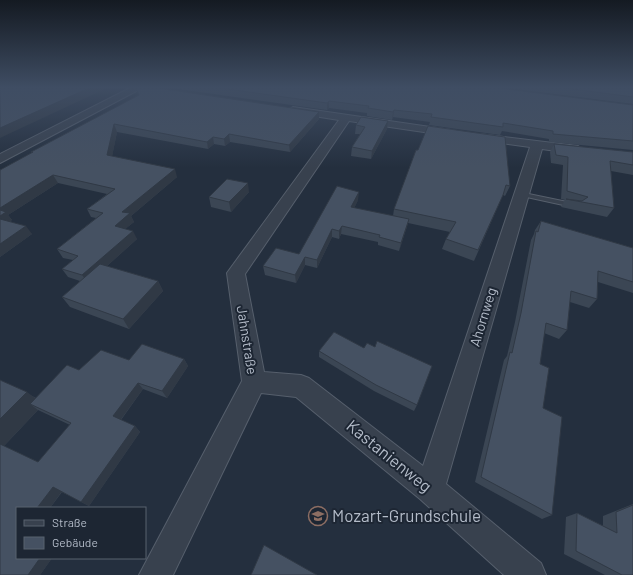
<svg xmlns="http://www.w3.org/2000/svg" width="633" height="575" viewBox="0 0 633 575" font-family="Barlow,sans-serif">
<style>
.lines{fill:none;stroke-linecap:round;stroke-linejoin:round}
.service-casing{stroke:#565f6c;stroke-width:2}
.minor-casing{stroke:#565f6c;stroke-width:2}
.service{fill:#38414e;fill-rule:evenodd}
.minor{fill:#38414e;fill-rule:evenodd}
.wall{fill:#3b4654;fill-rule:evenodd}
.shaded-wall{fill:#303945}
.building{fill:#455162;stroke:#303945}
.labels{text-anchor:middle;stroke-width:4;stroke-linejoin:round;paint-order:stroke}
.street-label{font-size:14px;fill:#b4bcc9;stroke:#1d2633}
.near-street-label{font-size:17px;fill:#b4bcc9;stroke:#1d2633}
.near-poi-label{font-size:17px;fill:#b4bcc9;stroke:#1d2633;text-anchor:start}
</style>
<rect width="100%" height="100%" fill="#242f3e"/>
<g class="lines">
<g class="service-casing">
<polygon id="service" points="519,192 577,204 581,206 577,208 522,196 518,194"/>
</g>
<g class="minor-casing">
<g id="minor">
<polygon points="130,88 142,88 0,163 0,154"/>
<polygon points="293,107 451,130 457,133 451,136 349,121 245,274 264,372 301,375 309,378 423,466 530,147 479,140 473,137 479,134 578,146 584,150 578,154 542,149 446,484 541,563 546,575 504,575 420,499 296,397 261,393 173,575 139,575 242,381 227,273 339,120 289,112 288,110"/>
</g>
</g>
<use href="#service" class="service"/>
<use href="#minor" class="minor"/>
</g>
<g class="wall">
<polygon points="136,88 319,119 290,152 230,142 225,146 214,144 208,149 117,132 112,156 177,177 131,216 134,222 125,229 137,239 107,266 158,281 163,291 129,329 70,307 62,297 80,281 68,277 62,269 73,260 63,258 57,249 96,218 91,217 87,209 107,194 58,183 8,215 12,220 10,221 32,234 0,257 0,170 32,153 31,152 139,95"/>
<polygon points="172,88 498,88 633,105 633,150 549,142 549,139 502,131 500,135 429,125 430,122 393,117 392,120 367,116 367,113 329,108 327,110"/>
<polygon points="508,88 633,88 633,104"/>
<polygon points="388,121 387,129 371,159 351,156 352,147 360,134 355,134 356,125"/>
<polygon points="554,144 633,152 633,175 611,171 614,208 607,217 561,207 565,200 561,199 563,165 551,163 550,152"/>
<polygon points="416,150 510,186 505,196 503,195 474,261 442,249 446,239 450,232 408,223 399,251 378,245 378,242 341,234 339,239 332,237 317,268 305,265 296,283 265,275 263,266 299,254 358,200 354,208 393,216 394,209"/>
<polygon points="249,192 231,212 211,207 209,197"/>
<polygon points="541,221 633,248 633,293 598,282 597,299 589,308 570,302 567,330 559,339 544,333 540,364 543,408 552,515 542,519 475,482 504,360 507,356 515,322 531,240 534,234 535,230"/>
<polygon points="319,351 417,405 414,411 374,391 319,357"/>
<path d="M 184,359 L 188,366 L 167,398 L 143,389 L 121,420 L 135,426 L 140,432 L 89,506 L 62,492 L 50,508 L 17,508 L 17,558 L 52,558 L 40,575 L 0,575 L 0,380 L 36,398 L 79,370 L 129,360 ZM 38,410 L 70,425 L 38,462 L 4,446 Z"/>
<polygon points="633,504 633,575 605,575 564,554 566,517 577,513 603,526 603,516"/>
</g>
<g class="shaded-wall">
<polygon points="89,88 107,88 0,138 0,128"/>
<polygon points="329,101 329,108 327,110 327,103"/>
<polygon points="394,110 393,117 392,120 393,112"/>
<polygon points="319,112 319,119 290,152 289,145"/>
<polygon points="388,121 387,129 371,159 372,151"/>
<polygon points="114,124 117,132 111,162 107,155"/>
<polygon points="229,134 230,142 225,146 224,139"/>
<polygon points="213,137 214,144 208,149 207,142"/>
<polygon points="175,169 177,177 131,216 134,222 119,234 115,226 122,212"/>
<polygon points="53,175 58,183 8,215 12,220 3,226 0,222 0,208"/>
<polygon points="248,183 249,192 231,212 229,202"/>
<polygon points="359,192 358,200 351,215 351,207"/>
<polygon points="409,219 407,227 399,251 401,243"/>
<polygon points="26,226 32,234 0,257 0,244"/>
<polygon points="342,226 341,234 339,239 339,231"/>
<polygon points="332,229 332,237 317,268 317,260"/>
<polygon points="133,231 137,239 88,283 82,275"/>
<polygon points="305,257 305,265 296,283 295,275"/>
<polygon points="158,281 163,291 129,329 123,319"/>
<polygon points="184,359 188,366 167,398 162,391"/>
<polygon points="138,383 143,389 119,422 113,416"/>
<polygon points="27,392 43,404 30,404 38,410 0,450 0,419"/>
<polygon points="135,426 140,432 89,506 81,502"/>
<polygon points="53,487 62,491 50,508 37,508"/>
<polygon points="40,558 52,558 40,575 28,575"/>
</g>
<g class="building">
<polygon points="0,88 89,88 0,128"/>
<polygon points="136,88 158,88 319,112 289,145 229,134 224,139 213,137 207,142 114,124 107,155 175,169 122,212 130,213 115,226 133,231 82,275 62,269 78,256 57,249 103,213 87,209 115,189 53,175 0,208 0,170 33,152 31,152 139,95"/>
<polygon points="220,88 498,88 633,105 633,141 553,134 553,131 503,123 503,127 431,117 432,114 394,110 393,112 368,108 369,106 329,101 327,103"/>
<polygon points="565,88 633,88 633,97"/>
<polygon points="361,117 388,121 372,151 352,147 365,127 356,125"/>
<polygon points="428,126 505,137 510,186 506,185 503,195 478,250 446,239 456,222 394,209 416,150 418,150"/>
<polygon points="554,144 633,152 633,165 610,161 614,208 566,199 582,201 588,197 567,191 568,157 556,155"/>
<polygon points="227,179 248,183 229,202 209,197"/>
<polygon points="337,186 359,192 351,207 409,219 401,243 379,237 380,235 342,226 339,231 332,229 317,260 305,257 295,275 263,266 276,248 299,254"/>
<polygon points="0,210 6,212 0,216"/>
<polygon points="0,219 26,226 0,244"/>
<polygon points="541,221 633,248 633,282 598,271 597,299 571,291 567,330 546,323 540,364 549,368 543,408 562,417 552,515 481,477 510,352 512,353 521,313 536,231 538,232"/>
<polygon points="100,264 158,281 123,319 62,297"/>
<polygon points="334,332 364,348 367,343 375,347 377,341 432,366 417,405 376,385 319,351"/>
<polygon points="142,344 184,359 162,391 138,383 113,416 135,426 81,502 53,487 37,508 17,508 17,558 40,558 28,575 0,575 0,444 38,462 71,423 30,404 67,365 79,370 101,350 129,360"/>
<polygon points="0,380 27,392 0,419"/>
<polygon points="633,505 633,575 622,575 576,551 577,513 617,533 616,512"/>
<polygon points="264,545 317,575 251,575"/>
</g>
<linearGradient id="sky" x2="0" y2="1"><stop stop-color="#141a22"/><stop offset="0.52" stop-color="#3f4d63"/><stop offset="1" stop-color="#3f4d63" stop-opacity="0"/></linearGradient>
<rect width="633" height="168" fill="url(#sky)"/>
<defs>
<g id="school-ring" transform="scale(1)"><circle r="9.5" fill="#1d2633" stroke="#8d6e63" stroke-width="1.5"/><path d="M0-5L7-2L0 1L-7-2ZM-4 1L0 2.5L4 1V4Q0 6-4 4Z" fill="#8d6e63"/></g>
</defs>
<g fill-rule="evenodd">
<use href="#school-ring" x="318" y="516"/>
</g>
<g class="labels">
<g class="street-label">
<text transform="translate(483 317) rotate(-73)" y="5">Ahornweg</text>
<text transform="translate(247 340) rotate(81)" y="5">Jahnstraße</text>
</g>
<g class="near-street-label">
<text transform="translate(389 456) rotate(39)" y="6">Kastanienweg</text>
</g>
<g class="near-poi-label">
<text x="332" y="522">Mozart-Grundschule</text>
</g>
</g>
<rect x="16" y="507" width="130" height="52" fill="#1d2633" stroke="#59626f"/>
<rect x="24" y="520" width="20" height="6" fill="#38414e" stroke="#59626f"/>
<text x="52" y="527" font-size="12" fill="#b4bcc9">Straße</text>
<rect x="24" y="537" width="20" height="12" fill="#455162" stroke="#59626f"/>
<text x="52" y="547" font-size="12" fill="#b4bcc9">Gebäude</text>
</svg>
